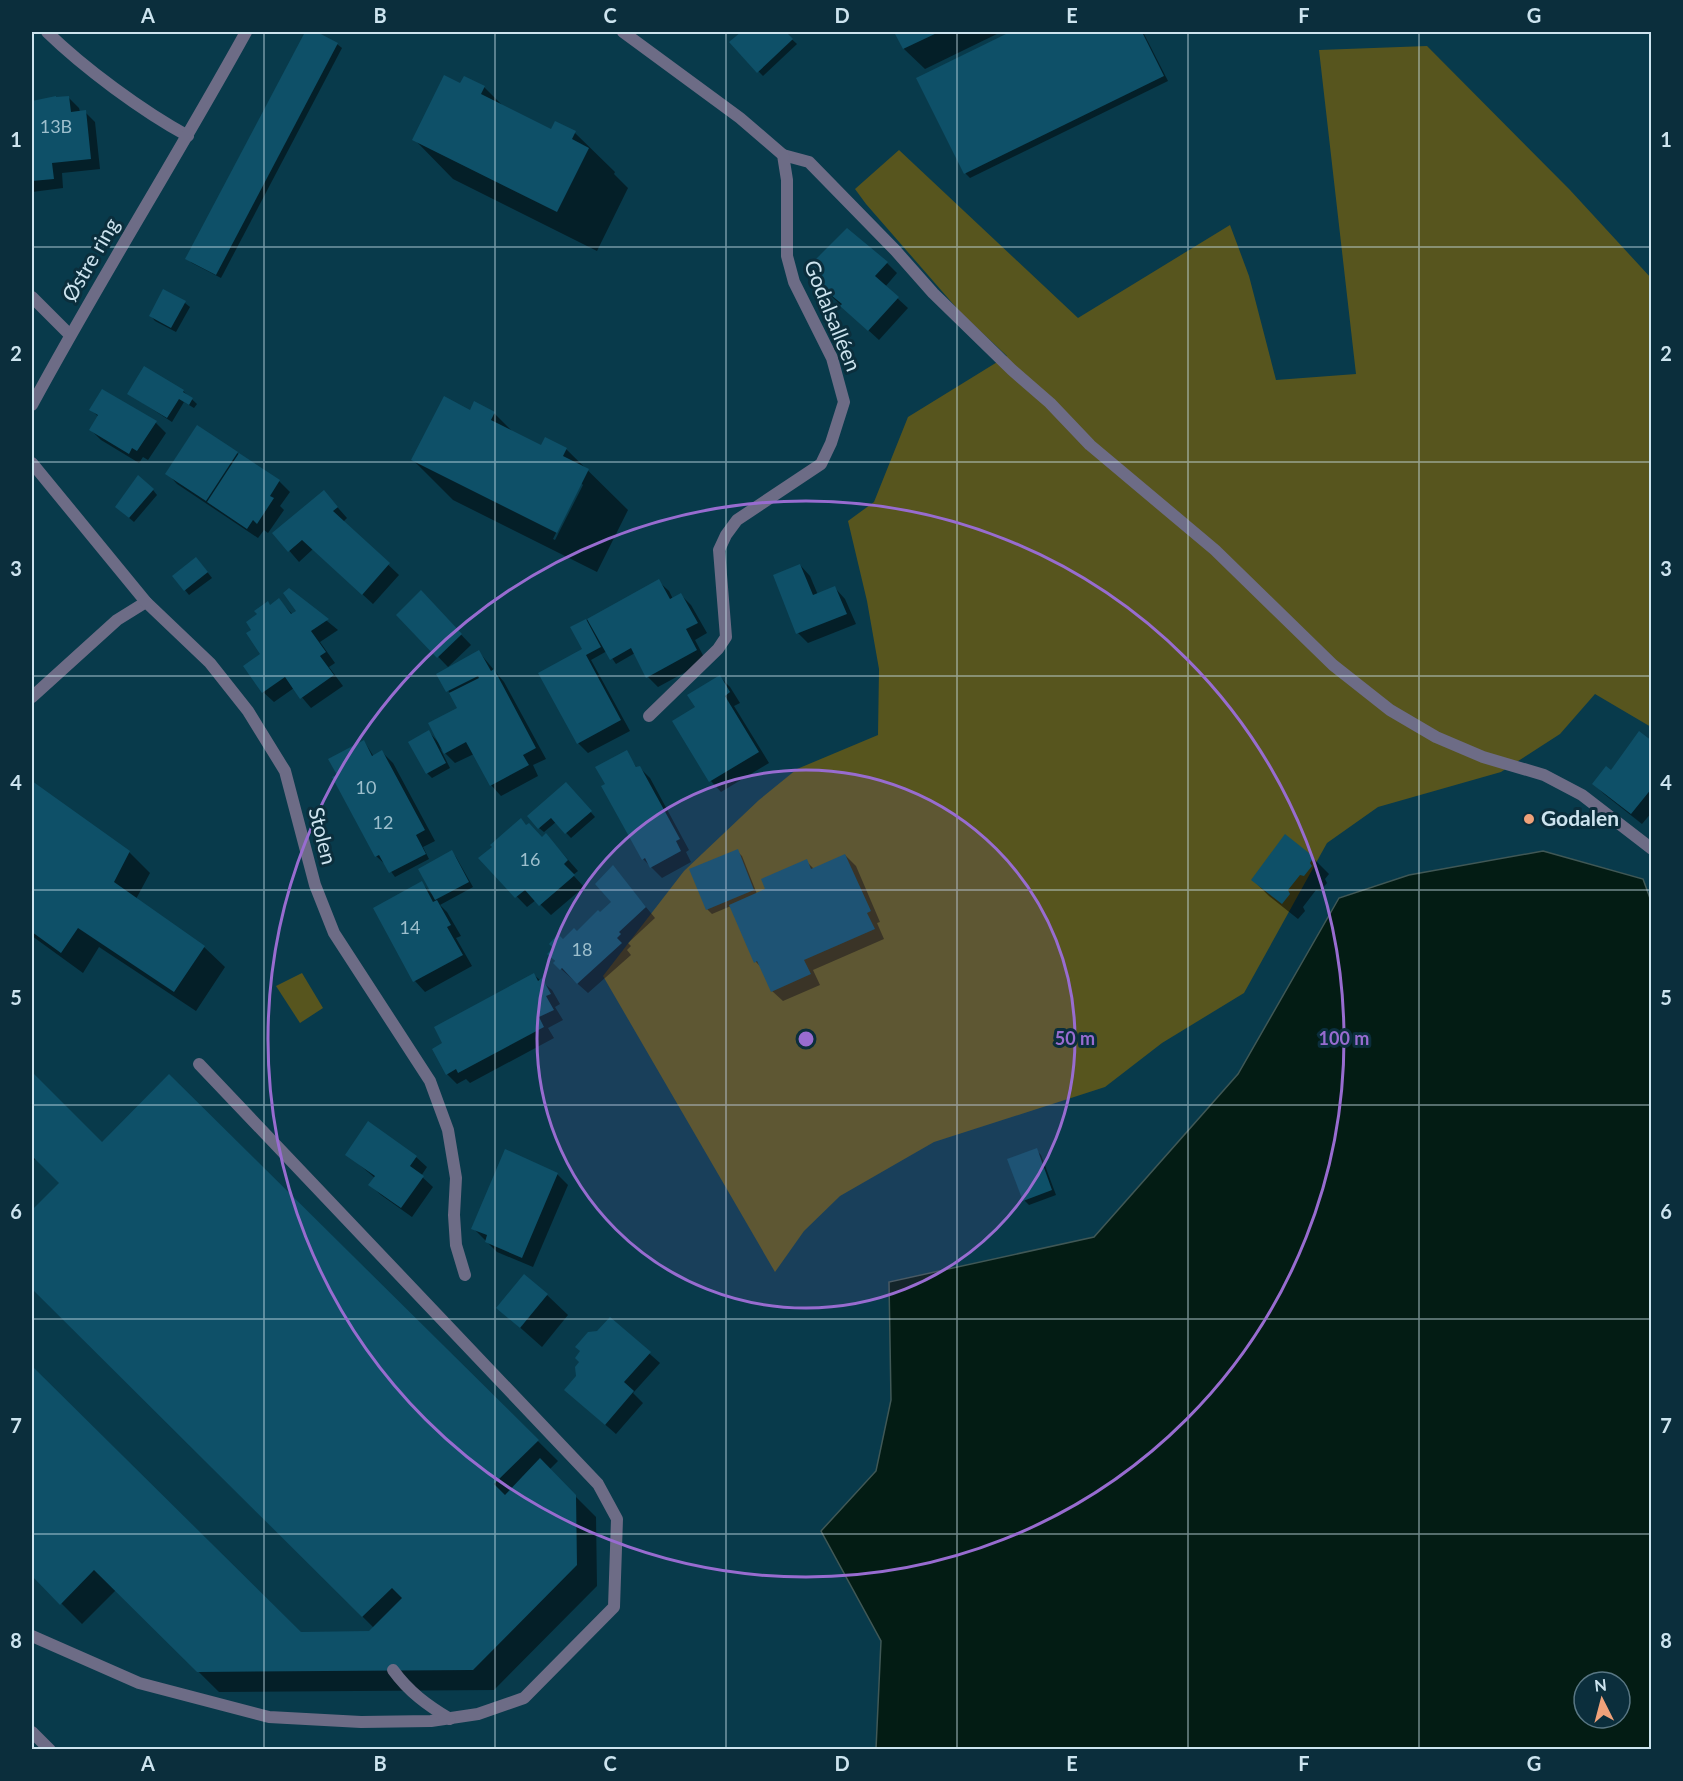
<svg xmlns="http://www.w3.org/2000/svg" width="1683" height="1781" viewBox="0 0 1683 1781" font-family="Lato,sans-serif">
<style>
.green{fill:#57551e}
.water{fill:#031c14;stroke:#405856;stroke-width:1.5;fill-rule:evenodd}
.shadow{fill:#0007;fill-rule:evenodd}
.building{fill:#0e5068}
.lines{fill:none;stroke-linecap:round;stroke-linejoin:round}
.service{stroke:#6d6c86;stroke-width:12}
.minor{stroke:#6d6c86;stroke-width:12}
.tertiary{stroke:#6d6c86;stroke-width:12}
.grid{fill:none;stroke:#cde4ef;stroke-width:1.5;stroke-opacity:0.55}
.ring{fill:none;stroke:#986cd0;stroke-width:3}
.poi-dot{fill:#f0a27a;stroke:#0b2e3c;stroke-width:2}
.labels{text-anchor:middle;stroke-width:6;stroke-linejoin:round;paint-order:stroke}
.number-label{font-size:18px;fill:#9dbfcd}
.street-label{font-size:21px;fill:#cde4ef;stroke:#0b2e3c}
.poi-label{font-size:21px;font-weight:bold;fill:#cde4ef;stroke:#0b2e3c;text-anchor:start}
.centre{fill:#986cd0;stroke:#0b2e3c;stroke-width:3}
.ring-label{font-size:18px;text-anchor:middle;font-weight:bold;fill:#986cd0;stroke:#0b2e3c;stroke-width:6;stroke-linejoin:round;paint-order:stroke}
.neatline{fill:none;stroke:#cde4ef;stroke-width:2}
.grid-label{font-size:20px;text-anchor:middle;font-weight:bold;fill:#cde4ef}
</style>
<rect width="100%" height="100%" fill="#083a4b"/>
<g class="green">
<polygon points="1427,46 1570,190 1651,278 1651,727 1595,694 1560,734 1501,772 1378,807 1327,843 1244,993 1162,1043 1105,1087 934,1142 840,1196 804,1231 775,1272 603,976 684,871 759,800 797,769 878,735 879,669 867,601 848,521 874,502 908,417 1007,356 961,313 866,204 855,189 899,150 1078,318 1230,225 1249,276 1276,380 1356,374 1319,50"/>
<polygon points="302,973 323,1008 300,1023 276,986"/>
</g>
<path class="water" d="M 1543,851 L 1643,879 L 1651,901 L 1651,1749 L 876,1749 L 881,1641 L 821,1531 L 876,1471 L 891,1400 L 889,1282 L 1094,1237 L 1238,1074 L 1339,898 L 1409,875 ZM 1584,1682 L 1620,1682 L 1620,1718 L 1584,1718 Z"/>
<g class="shadow">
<polygon points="307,32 314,32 337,44 342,48 221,278 192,263 187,258"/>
<polygon points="743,32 784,32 797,44 763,76 731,43"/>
<polygon points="895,32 1001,32 925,69 904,49"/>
<polygon points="1013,32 1143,32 1168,81 970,178 966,174 918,78"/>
<polygon points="461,85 484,87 503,106 552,131 556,123 575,133 615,172 614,174 628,188 597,251 453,179 414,139"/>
<polygon points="69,98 79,108 80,112 85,112 95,122 100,169 62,173 63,188 32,192 32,117"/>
<polygon points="887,263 897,273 885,287 908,308 879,340 807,274"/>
<polygon points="164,291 185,303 190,307 176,332 155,321 151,316"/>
<polygon points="102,391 156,423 166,433 148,460 143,457 139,463 101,440 91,430 99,417 91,410"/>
<polygon points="183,391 197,404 194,408 184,402 172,422 129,394"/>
<path d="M 475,403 L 495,414 L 514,433 L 542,447 L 566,449 L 628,510 L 597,572 L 453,500 L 413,460 L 471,412 ZM 581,483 L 583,485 L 555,540 L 553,539 Z"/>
<polygon points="198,427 279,481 290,492 280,506 284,510 268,533 264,530 258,538 177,484 167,473"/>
<polygon points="153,490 157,495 134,522 121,511"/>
<polygon points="324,492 347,518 343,522 399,575 373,604 313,549 299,562 274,533"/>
<polygon points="201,564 212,578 189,595 185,590"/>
<polygon points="800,565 810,576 818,595 835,588 845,599 856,624 808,643 798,633"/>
<polygon points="658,581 669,591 673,599 681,595 691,605 707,633 695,640 706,661 658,687 648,677 635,653 616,664 607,651 591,660 630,731 588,753 578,743 582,650 587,655 572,628"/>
<polygon points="289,590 338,630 320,642 335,663 329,667 343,686 311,708 294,688 274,702 263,692 245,666 262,654 271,606 279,600 293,615 298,612"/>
<polygon points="431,603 471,645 448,667 398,615"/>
<polygon points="479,652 504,682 546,759 533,765 538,776 501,796 491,785 474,754 455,763 440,748 450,768 432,778 427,773 429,732 438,742 459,708 438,674"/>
<polygon points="720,677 730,687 740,703 734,706 769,763 721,792 711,781 674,722 697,708"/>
<polygon points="364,741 374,757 382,752 393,763 435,841 423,847 429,859 395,877 387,866 376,856 339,776"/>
<polygon points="1652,743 1652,812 1642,824 1604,794 1594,784"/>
<polygon points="626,752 637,768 639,767 650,778 689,850 686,852 691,862 662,878 643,859"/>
<polygon points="32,783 129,852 150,873 136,899 204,947 225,967 196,1011 99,947 83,973 32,936"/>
<polygon points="571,789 595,817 571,838 556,822 544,832 539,828"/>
<polygon points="527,827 543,839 556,846 578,871 573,875 584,887 551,915 536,900 527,907 480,859"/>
<polygon points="1285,836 1313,858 1329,874 1325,879 1327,883 1320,891 1316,890 1303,907 1305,911 1298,919 1269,896 1253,880"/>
<polygon points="737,851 742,856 757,894 806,861 814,869 845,855 856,866 880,922 877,923 884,939 813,970 820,985 783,1001 772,991 762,968 756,962 731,906 712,914 707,909"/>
<polygon points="452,852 456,857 473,887 440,905 447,912 461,936 456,938 472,966 425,992 415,981 375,909 421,883 432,894"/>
<polygon points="613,867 655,918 628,943 631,946 627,950 631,955 588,993 561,969 549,954 563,941 577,933 613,902"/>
<polygon points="534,975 552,990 560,1004 555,1007 563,1020 548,1028 554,1038 470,1083 466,1079 457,1084 447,1074"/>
<polygon points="32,1074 102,1144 169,1076 558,1461 549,1470 596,1517 597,1586 494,1690 219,1692 116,1590 82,1624 32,1574 32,1368 301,1633 369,1633 374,1628 32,1288 32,1212 61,1183 36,1158 32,1163"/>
<polygon points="368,1123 416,1157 427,1167 421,1176 433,1187 412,1217 381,1195 370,1185 375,1178 347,1154"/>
<polygon points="1036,1150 1041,1155 1056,1195 1029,1205 1024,1200"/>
<polygon points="506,1151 557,1174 568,1185 533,1267 497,1252 473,1228"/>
<polygon points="547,1295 568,1315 542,1347 498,1308"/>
<polygon points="610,1319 660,1363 633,1393 643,1403 616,1434 577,1400 577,1376 598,1333"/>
</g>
<g class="building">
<polygon points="305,32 317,32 338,43 216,275 185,259"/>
<polygon points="741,32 786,32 793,39 757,73 729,42"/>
<polygon points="894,32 939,32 903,49"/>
<polygon points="1010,32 1142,32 1164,76 964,174 916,78"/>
<polygon points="444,75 460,83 464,76 485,86 481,94 551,129 555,121 576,131 572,139 589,148 557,212 412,140"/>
<polygon points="56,96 56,97 69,96 71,112 86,110 91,159 52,163 54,179 32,181 32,101"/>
<polygon points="847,228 888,262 875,276 899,297 868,331 840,306 842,304 805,274 815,262 814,261"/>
<polygon points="163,289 186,301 171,328 149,316"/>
<polygon points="144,366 184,390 183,392 193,398 189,405 179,399 167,418 127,394"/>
<polygon points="102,389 157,421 137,451 132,448 129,454 89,430 98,415 89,410"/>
<polygon points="444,396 470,410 474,401 495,412 491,420 541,445 545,437 567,448 563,456 589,469 557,533 411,460"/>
<polygon points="197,425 238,452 206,501 165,474"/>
<polygon points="239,453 280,480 270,496 274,498 257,524 253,520 247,529 207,502"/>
<polygon points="138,475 154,489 129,518 115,507"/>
<polygon points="324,490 338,507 333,511 390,563 362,595 302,540 288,552 272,533"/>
<polygon points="196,557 208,572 184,591 172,576"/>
<polygon points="800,564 813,595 835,586 847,614 796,634 773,575"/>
<polygon points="659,579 670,599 681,593 698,623 686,629 697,650 646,678 631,648 610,660 587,619"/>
<polygon points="289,588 329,619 311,631 326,652 320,656 334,675 300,699 285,677 262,693 243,666 260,654 246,633 251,630 246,622 257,614 254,611 268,601 270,605 279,598 291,614 296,611 283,593"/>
<polygon points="421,590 462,634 437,658 396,615"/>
<polygon points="586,619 601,647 586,655 621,720 577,744 538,673 582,649 570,627"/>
<polygon points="479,650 491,671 494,669 536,748 523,755 529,765 490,786 466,742 444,754 428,723 457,708 449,693 479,678 478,676 446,692 436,674"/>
<polygon points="720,675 730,692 725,696 759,752 709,782 672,721 695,707 687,695"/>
<polygon points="429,730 446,763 426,774 408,742"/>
<polygon points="1639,731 1652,741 1652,788 1631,814 1592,784 1606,766 1611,770"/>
<polygon points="364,740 372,756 382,750 425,830 416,835 426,854 389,873 379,855 375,857 332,777 337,775 328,759"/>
<polygon points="627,750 636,767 640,766 680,839 676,841 681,851 650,868 645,858 642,860 601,786 605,784 595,767"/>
<polygon points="32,781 130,851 114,882 205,946 174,992 78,928 61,953 32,932"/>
<polygon points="566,782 592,811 565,834 551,818 538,829 527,816"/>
<polygon points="521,818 526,825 529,823 542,837 546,833 568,860 564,864 575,875 539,906 525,890 515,898 478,858 492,847 490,845"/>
<polygon points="1285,834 1314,857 1310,863 1312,866 1304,876 1300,875 1288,890 1290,894 1282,904 1251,880"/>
<polygon points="738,849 754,890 706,910 689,869"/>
<polygon points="452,850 469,882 435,900 418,869"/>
<polygon points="845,854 871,911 867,913 875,929 804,960 811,974 771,992 757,961 754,963 729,905 765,889 761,879 807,859 811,869"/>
<polygon points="613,865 646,907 619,932 621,934 617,938 622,943 577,984 562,968 560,970 553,963 555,961 547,954 553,948 549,944 558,934 563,939 574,928 577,931 598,910 600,912 611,902 595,884"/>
<polygon points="422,881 433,902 437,900 451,925 447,927 463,955 413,982 373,908"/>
<polygon points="534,973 538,981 542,978 551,994 546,996 554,1010 539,1017 544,1027 458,1073 456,1069 446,1075 432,1049 442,1043 434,1027"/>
<polygon points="32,1072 102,1142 169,1074 539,1440 494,1484 505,1495 540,1458 576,1495 577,1565 473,1670 197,1672 94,1570 60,1605 32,1576 32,1366 301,1632 369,1631 402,1598 392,1588 362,1617 32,1289 32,1210 59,1183 32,1156"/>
<polygon points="368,1121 417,1156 410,1166 424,1176 401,1208 368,1185 375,1176 345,1155"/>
<polygon points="1037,1148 1052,1190 1023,1201 1007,1159"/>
<polygon points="505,1149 558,1173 522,1258 485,1242 487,1235 471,1229"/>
<polygon points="524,1274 548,1294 520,1328 496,1308"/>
<polygon points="610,1317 651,1352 624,1382 634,1391 605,1425 564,1390 576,1376 575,1367 579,1362 575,1358 580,1351 575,1347 588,1332 597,1331"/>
</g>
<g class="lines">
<g class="service">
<polyline points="783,155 809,162 895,250 933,293 1012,370 1050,403 1090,445 1215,550 1333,665 1390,710 1436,737 1483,757 1544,775 1582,795 1652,849"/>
<polyline points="32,697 117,620 146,602"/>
<polyline points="32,1636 139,1683 269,1717 361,1722 431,1721 478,1714 524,1698 614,1607 617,1519 598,1484 199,1064"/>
<path d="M 393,1670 C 409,1692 427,1705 450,1719"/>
<polyline points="32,1732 50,1750"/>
</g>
<g class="minor">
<path d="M 47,32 C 84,68 142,111 188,136"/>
<polyline points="623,32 740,118 783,155 787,180 787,256 794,282 832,358 844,402 831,443 821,464 737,520 726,535 719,550 726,637 718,649 649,716"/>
<polyline points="32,297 70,335"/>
<polyline points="32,463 146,602 210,663 248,711 285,771 315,885 334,933 430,1081 448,1130 456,1178 454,1215 456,1245 465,1275"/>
</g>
<path class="tertiary" d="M 32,405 C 100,279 177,157 246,32"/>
</g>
<path class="grid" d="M 264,32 L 264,1750M 495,32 L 495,1750M 726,32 L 726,1750M 957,32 L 957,1750M 1188,32 L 1188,1750M 1419,32 L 1419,1750M 32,247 L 1652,247M 32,462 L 1652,462M 32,676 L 1652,676M 32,890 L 1652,890M 32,1105 L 1652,1105M 32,1319 L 1652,1319M 32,1534 L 1652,1534"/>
<circle cx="806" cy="1039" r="269" fill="#986cd0" fill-opacity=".12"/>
<g class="ring">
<circle cx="806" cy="1039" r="269"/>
<circle cx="806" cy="1039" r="538"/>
</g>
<circle class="poi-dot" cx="1529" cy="819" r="6"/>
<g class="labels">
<g class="number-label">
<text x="56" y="133">13B</text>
<text x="366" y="794">10</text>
<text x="383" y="829">12</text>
<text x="530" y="866">16</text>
<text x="410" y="934">14</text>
<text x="582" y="956">18</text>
</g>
<g class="street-label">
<text transform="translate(91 260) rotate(-60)" y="7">Østre ring</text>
<text transform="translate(832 316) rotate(68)" y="7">Godalsalléen</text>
<text transform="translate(322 836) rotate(76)" y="7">Stolen</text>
</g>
<g class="poi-label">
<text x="1541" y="826">Godalen</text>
</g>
</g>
<circle cx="806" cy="1039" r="9" class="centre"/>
<g class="ring-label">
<text x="1075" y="1045">50 m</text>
<text x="1344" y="1045">100 m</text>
</g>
<rect width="1683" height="1781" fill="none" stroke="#0b2e3c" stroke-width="66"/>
<g transform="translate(1602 1700) rotate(354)"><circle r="28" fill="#0b2e3c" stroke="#597784" stroke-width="1.5"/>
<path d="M0-4.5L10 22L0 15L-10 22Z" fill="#f0a27a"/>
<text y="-9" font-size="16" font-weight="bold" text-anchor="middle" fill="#cde4ef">N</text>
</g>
<rect x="33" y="33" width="1617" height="1715" class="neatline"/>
<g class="grid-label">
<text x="148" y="23">A</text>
<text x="380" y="23">B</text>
<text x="610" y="23">C</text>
<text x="842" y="23">D</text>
<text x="1072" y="23">E</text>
<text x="1304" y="23">F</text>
<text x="1534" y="23">G</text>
<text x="16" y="147">1</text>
<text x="1666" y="147">1</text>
<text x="16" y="361">2</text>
<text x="1666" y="361">2</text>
<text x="16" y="576">3</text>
<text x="1666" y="576">3</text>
<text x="16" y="790">4</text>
<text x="1666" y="790">4</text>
<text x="16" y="1005">5</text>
<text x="1666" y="1005">5</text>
<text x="16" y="1219">6</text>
<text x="1666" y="1219">6</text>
<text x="16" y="1433">7</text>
<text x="1666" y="1433">7</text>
<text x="16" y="1648">8</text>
<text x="1666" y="1648">8</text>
<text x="148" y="1771">A</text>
<text x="380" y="1771">B</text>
<text x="610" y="1771">C</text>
<text x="842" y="1771">D</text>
<text x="1072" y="1771">E</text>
<text x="1304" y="1771">F</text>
<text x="1534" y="1771">G</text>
</g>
</svg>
